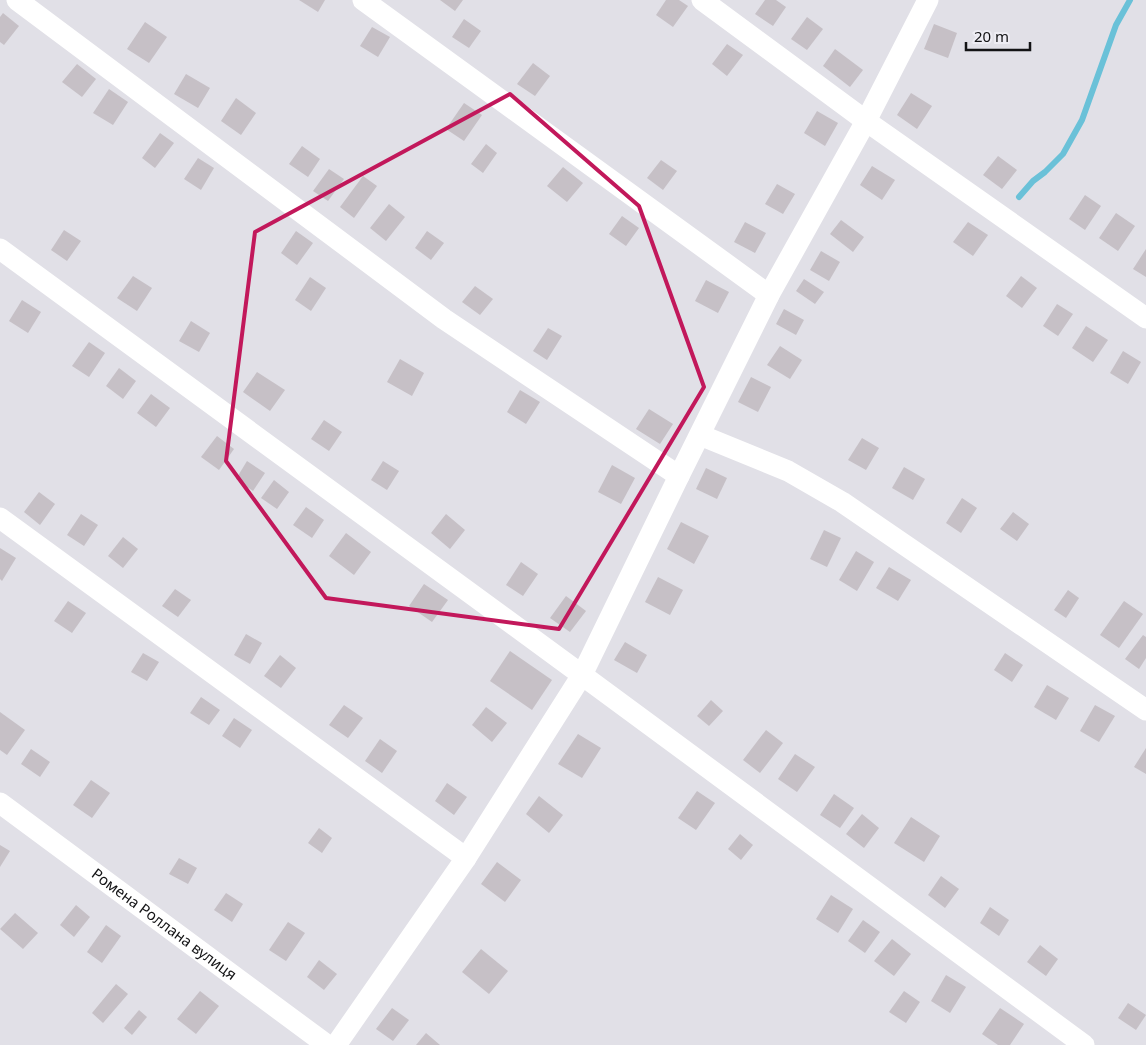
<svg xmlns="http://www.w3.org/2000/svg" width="1146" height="1045" viewBox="0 0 1146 1045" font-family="'Noto Sans',sans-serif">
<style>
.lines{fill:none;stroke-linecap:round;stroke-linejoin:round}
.stream{stroke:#6ac1d8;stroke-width:6}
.building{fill:#c6c0c6}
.street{stroke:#fff;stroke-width:21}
.marked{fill:none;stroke:#c2185b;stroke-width:4;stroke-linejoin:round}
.labels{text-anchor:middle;stroke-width:4.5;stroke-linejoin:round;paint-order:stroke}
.street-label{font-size:15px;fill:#131315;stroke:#eeedf4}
</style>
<rect width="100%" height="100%" fill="#e1e0e7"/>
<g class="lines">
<polyline class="stream" points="1019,197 1033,181 1045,172 1063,154 1082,120 1116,25 1130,0"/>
</g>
<g class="building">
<polygon points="299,0 325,0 318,12"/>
<polygon points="440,0 463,0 455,11"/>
<polygon points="666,0 679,0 688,6 673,27 656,15"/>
<polygon points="765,0 776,0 786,7 773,26 755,14"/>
<polygon points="3,13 19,26 4,45 0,42 0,17"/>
<polygon points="807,17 823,29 807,50 791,39"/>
<polygon points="464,19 481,31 469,48 452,37"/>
<polygon points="145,22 167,37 149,63 127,49"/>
<polygon points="934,24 957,33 948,58 924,49"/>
<polygon points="372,27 390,37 378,57 360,46"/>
<polygon points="727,44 743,55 727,76 712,64"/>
<polygon points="835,49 863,70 850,87 823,66"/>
<polygon points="533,63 550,76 535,96 517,84"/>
<polygon points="77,64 96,79 82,97 62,82"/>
<polygon points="186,74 210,88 198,108 174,94"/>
<polygon points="109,89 128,102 113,125 93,113"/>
<polygon points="911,93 932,106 917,129 897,115"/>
<polygon points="236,98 256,113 241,135 221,121"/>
<polygon points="464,103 482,115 464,141 446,129"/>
<polygon points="817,111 838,123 825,146 804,133"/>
<polygon points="160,133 174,143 155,168 142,158"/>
<polygon points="486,144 497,153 483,173 471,164"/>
<polygon points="302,146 320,159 308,177 289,164"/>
<polygon points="998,156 1017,170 1002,189 983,175"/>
<polygon points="198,158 214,168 201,190 184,179"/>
<polygon points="661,160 677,171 663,190 647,178"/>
<polygon points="872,166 895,180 882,200 860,185"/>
<polygon points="563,167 583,183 567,202 547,186"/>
<polygon points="329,169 344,179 328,201 313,191"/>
<polygon points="363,176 377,186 354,218 340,207"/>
<polygon points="777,184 795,194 783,214 765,204"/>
<polygon points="1085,195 1101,206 1085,230 1069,219"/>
<polygon points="389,204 405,217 386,241 370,228"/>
<polygon points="1116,213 1135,226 1118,251 1099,238"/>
<polygon points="622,216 639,228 626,246 609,234"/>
<polygon points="841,220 864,237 853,252 830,234"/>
<polygon points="745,222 766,233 755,253 734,242"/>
<polygon points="968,222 988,235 973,256 953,242"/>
<polygon points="64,230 81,241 67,261 51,250"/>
<polygon points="296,231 313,243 297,265 281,253"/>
<polygon points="427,231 444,243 431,260 415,248"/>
<polygon points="1146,249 1146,277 1133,269"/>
<polygon points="821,251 840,262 829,281 810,270"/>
<polygon points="133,276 152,288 137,311 117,298"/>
<polygon points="1021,276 1037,288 1022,308 1006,296"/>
<polygon points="310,277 326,288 311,311 295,300"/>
<polygon points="804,279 824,292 815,304 796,291"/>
<polygon points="706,280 729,292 718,313 695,301"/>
<polygon points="475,286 493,299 480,315 462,302"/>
<polygon points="22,300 41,312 28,333 9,321"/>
<polygon points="1057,304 1073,314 1058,336 1043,326"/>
<polygon points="784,309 804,320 796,335 776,324"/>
<polygon points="191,321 210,333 199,352 179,341"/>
<polygon points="1086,326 1108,340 1093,362 1072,348"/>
<polygon points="548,328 562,336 547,360 533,351"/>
<polygon points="89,342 105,353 89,377 72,366"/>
<polygon points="780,346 802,360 790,379 767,365"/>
<polygon points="1123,351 1141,362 1128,384 1110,373"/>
<polygon points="400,359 424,373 412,396 387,382"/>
<polygon points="119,368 136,381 123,399 106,386"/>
<polygon points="257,372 285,390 270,411 243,392"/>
<polygon points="751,377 771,387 758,412 738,402"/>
<polygon points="520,390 540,402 526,424 507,412"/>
<polygon points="151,394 170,408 156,427 137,413"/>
<polygon points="649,409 673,424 660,444 636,429"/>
<polygon points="324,420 342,432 329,451 311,439"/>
<polygon points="217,436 234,449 219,470 201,457"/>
<polygon points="862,438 879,448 866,470 848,460"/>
<polygon points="247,461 265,473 253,491 236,479"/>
<polygon points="383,461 399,471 387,490 371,480"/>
<polygon points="612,465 635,478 621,504 598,492"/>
<polygon points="904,467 925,479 913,500 892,488"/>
<polygon points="706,468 727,478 717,499 696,489"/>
<polygon points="274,480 289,492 277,509 261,498"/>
<polygon points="39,492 55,504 40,525 24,512"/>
<polygon points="962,498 977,508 961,533 946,523"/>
<polygon points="306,507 324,520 312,538 293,525"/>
<polygon points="1013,512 1029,524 1017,541 1000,529"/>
<polygon points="81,514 98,525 84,546 67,535"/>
<polygon points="446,514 465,530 450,549 431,533"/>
<polygon points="681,522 709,536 694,564 667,549"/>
<polygon points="824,530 841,538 827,567 810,559"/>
<polygon points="346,533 371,552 354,575 329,556"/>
<polygon points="123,537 138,549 123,568 108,556"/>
<polygon points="0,548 16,558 2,581 0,579"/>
<polygon points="856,551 874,562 857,591 839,580"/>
<polygon points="521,562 538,574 523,596 506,585"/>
<polygon points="889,567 911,580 898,601 876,588"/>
<polygon points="658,577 683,590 670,615 645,602"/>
<polygon points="424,584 448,600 432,622 409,606"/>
<polygon points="175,589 191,600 178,617 162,606"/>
<polygon points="1068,590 1079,598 1066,618 1054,610"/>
<polygon points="566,596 586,611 570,632 550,618"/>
<polygon points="68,601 86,613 72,633 54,621"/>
<polygon points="1124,601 1143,614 1119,648 1100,635"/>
<polygon points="246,634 262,643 250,664 234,655"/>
<polygon points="1143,635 1146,637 1146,658 1139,669 1125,659"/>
<polygon points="625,642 647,655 637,673 614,660"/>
<polygon points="510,651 552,680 532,710 490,681"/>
<polygon points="143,653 159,662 147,681 131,672"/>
<polygon points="1005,653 1023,665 1012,682 994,670"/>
<polygon points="280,655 296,668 281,688 264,676"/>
<polygon points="1047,685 1069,698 1056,720 1034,707"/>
<polygon points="201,697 220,710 209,725 190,713"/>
<polygon points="711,700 723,711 709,726 697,716"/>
<polygon points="344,705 363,718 348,738 329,725"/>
<polygon points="1095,705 1115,716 1099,742 1080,731"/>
<polygon points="486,707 507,723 492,742 472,725"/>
<polygon points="0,712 25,730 7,755 0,750"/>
<polygon points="234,718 252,730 240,748 222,736"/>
<polygon points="766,730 783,743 760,773 743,760"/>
<polygon points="578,734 601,748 582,778 558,764"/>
<polygon points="380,739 397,751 382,773 365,761"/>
<polygon points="1146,748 1146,774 1134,767"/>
<polygon points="31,749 50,762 40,777 21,764"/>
<polygon points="795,754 815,767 797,792 778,779"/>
<polygon points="91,780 110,793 92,818 73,805"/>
<polygon points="447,783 467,797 454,815 435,801"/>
<polygon points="697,791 715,803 696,830 678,818"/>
<polygon points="834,794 854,808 840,828 820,815"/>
<polygon points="539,796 563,815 549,833 526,814"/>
<polygon points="862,814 879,828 864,848 846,834"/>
<polygon points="911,817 940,836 924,862 894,843"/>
<polygon points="319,828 332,838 322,853 308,843"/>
<polygon points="740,834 753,845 741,860 728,849"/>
<polygon points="0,845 10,851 0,867"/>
<polygon points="179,858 197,868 188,884 169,874"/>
<polygon points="497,862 521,880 505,902 481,884"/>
<polygon points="941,876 959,889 945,908 928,895"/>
<polygon points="226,893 243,904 232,922 214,910"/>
<polygon points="831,895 853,909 838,933 816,919"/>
<polygon points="76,905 90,917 74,937 60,925"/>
<polygon points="990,907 1009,920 999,936 980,923"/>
<polygon points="15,913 38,933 23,949 0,929"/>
<polygon points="863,920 880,932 865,953 848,941"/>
<polygon points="288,922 305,933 286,961 269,950"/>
<polygon points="106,925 121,936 102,963 87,952"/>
<polygon points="892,939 911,954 894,976 874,961"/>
<polygon points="1040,945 1058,959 1046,976 1027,962"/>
<polygon points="481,949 508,971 489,994 462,972"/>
<polygon points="319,960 337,974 324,990 307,977"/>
<polygon points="946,975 966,987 950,1013 931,1001"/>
<polygon points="116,984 128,994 103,1023 92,1013"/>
<polygon points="200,991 219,1006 196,1034 177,1019"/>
<polygon points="904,991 920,1002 906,1023 889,1012"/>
<polygon points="1128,1003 1146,1015 1136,1030 1118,1018"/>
<polygon points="392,1008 409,1020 393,1041 376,1029"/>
<polygon points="1000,1008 1024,1024 1010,1045 998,1045 982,1034"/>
<polygon points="139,1010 147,1017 132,1035 124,1028"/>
<polygon points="426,1033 440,1045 416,1045"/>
</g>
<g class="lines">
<g class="street">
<polyline points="17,0 444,319 679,476"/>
<polyline points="363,0 769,295"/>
<polyline points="702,0 866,121 1146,318"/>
<polyline points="0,249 582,675 1084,1045"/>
<polyline points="700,435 788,471 842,502 1146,710"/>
<polyline points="0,518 466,858"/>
<path id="s1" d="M 0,803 L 327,1045"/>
<polyline points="336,1045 466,858 582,675 679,476 769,295 866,121 928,0"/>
</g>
</g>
<path class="marked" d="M 510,94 L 639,206 L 704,387 L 559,629 L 326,598 L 226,461 L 255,232 Z"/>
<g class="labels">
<g class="street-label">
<text dy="5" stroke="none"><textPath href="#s1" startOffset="204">Ромена Роллана вулиця</textPath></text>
</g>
</g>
<path d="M966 42v8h64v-8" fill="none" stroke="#131315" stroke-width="2.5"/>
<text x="974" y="42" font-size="15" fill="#131315" stroke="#eeedf4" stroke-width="4" paint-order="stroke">20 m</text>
</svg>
